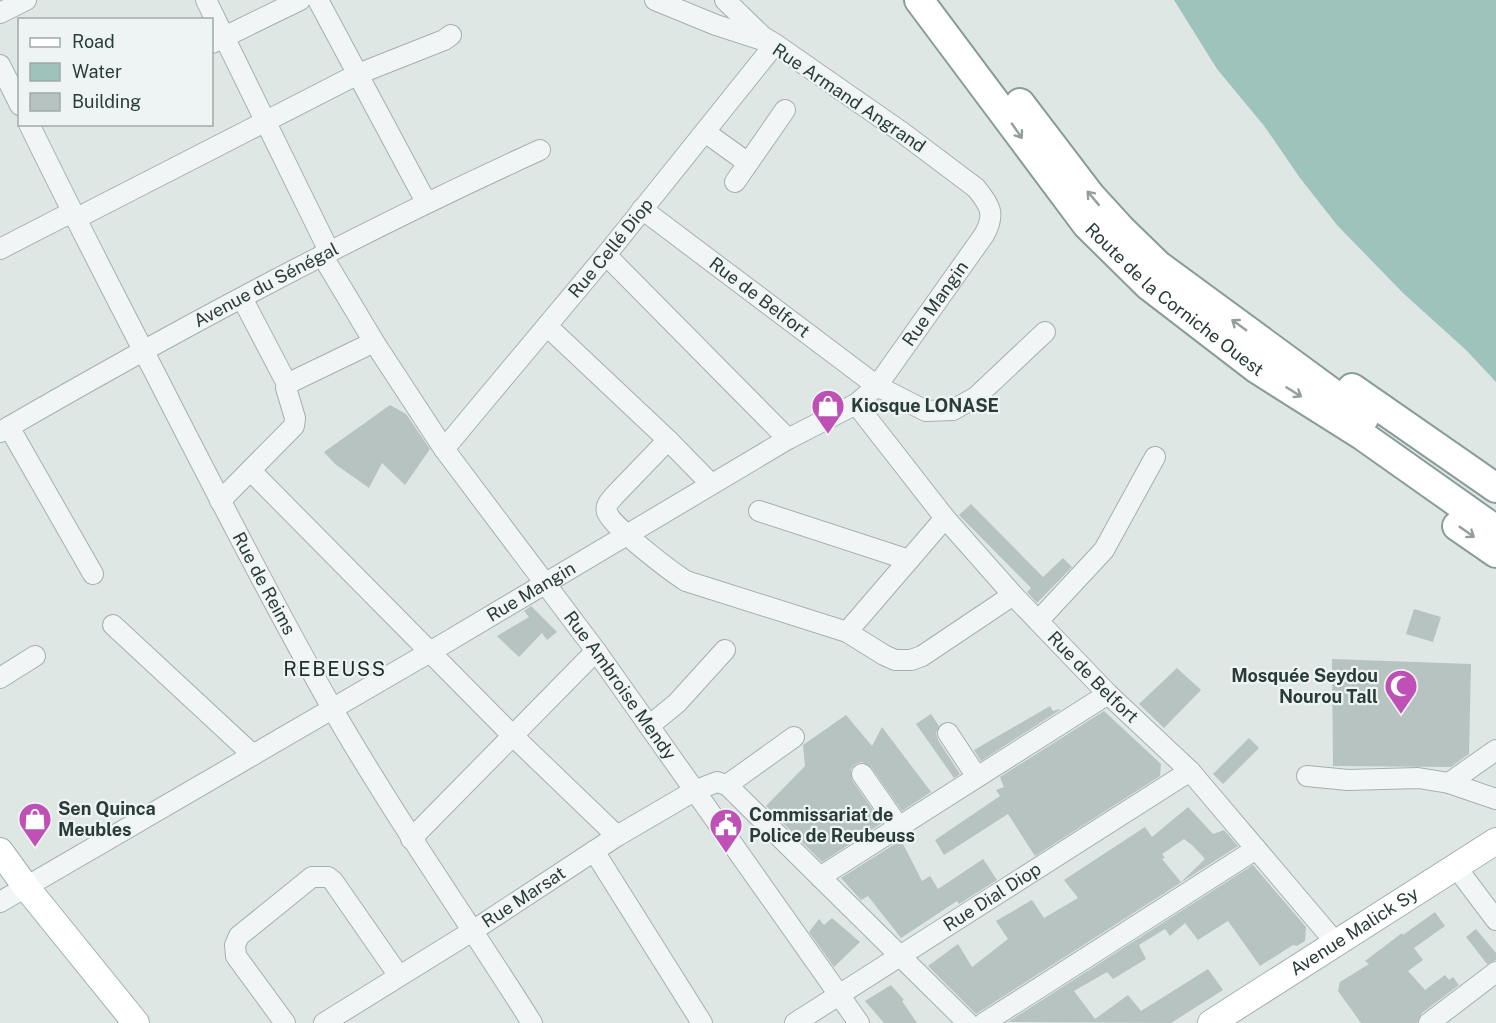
<svg xmlns="http://www.w3.org/2000/svg" width="1496" height="1023" viewBox="0 0 1496 1023" font-family="'Public Sans',sans-serif">
<style>
.water{fill:#9dc3ba}
.building{fill:#b7c3c1;fill-rule:evenodd}
.lines{fill:none;stroke-linecap:round;stroke-linejoin:round}
.minor-casing{stroke:#a5b0ae;stroke-width:22}
.major-casing{stroke:#9fb1ae;stroke-width:28}
.highway-casing{stroke:#889c99;stroke-width:32}
.minor{stroke:#f1f5f5;stroke-width:20}
.major{stroke:#fff;stroke-width:26}
.highway{stroke:#fff;stroke-width:28}
.oneway{stroke:#949e9c}
.labels{text-anchor:middle;stroke-width:4.5;stroke-linejoin:round;paint-order:stroke}
.street-label{font-size:18px;fill:#293c3a;stroke:#eef4f3}
.poi-label{font-size:18px;font-weight:bold;fill:#293c3a;stroke:#eef4f3;text-anchor:start}
.neighbourhood-label{font-size:20px;letter-spacing:1.5px;fill:#1c2d2b;stroke:#eef4f3}
</style>
<rect width="100%" height="100%" fill="#dfe7e5"/>
<polygon class="water" points="1174,0 1496,0 1496,382 1466,350 1403,293 1337,225 1300,178 1265,127 1217,69"/>
<g class="building">
<polygon points="390,405 406,414 430,449 405,485 382,463 369,488 335,464 324,452"/>
<polygon points="971,504 1043,577 1063,558 1072,567 1037,603 1027,592 1031,588 959,515"/>
<polygon points="531,606 557,632 547,640 542,633 519,657 497,636 529,617 524,611"/>
<polygon points="1414,609 1441,617 1433,642 1406,634"/>
<polygon points="1332,659 1471,664 1469,754 1451,767 1333,766"/>
<polygon points="1177,668 1201,690 1164,728 1139,704"/>
<polygon points="1050,706 1053,711 1059,709 1060,710 981,761 974,750"/>
<polygon points="1104,711 1161,764 1160,776 1035,856 1008,814 944,855 935,840 1000,796 996,790 1004,787 1000,777"/>
<polygon points="931,714 939,726 936,733 938,740 960,774 954,778 916,724"/>
<polygon points="846,715 872,746 882,727 931,792 902,811 871,767 862,762 856,764 851,769 852,780 882,823 822,862 766,806 805,766 803,745"/>
<polygon points="1249,738 1259,748 1223,784 1213,774"/>
<path d="M 1188,807 L 1213,834 L 1224,830 L 1238,846 L 976,1014 L 928,966 L 958,944 L 972,967 L 1008,939 L 996,921 L 1032,900 L 1044,918 L 1078,898 L 1064,880 L 1145,827 L 1152,837 ZM 1184,839 L 1193,846 L 1205,859 L 1181,882 L 1162,859 L 1165,858 L 1162,854 Z"/>
<polygon points="901,840 922,881 930,876 938,889 983,859 997,880 959,904 957,901 901,938 868,896 861,900 841,878"/>
<polygon points="1253,865 1306,927 1305,941 1297,946 1293,945 1260,966 1228,921 1198,940 1185,923 1170,936 1165,929 1139,945 1146,959 1113,979 1107,972 1074,991 1095,1019 1128,995 1141,1011 1208,969 1223,990 1171,1023 1008,1022"/>
<polygon points="1435,912 1445,926 1414,948 1423,960 1408,971 1425,990 1445,975 1449,980 1453,977 1459,985 1422,1013 1417,1023 1361,1023 1338,991 1340,982 1369,964 1365,961 1402,933 1403,935"/>
<polygon points="832,918 860,942 834,967 809,932 819,919 824,925"/>
<polygon points="1476,929 1496,953 1496,960 1487,964 1466,937"/>
<polygon points="891,985 904,1000 902,1001 917,1023 884,1023 865,1001"/>
</g>
<g class="lines">
<g class="minor-casing">
<g id="minor">
<polyline points="206,0 329,251"/>
<polyline points="318,0 426,202"/>
<polyline points="0,13 26,0"/>
<polyline points="212,43 300,0"/>
<polyline points="0,65 20,105"/>
<path id="s1" d="M 29,124 C 71,210 114,294 158,379 C 214,489 271,600 332,708 C 394,816 466,918 532,1023"/>
<polyline points="705,132 748,163"/>
<polyline points="735,182 785,110"/>
<path id="s2" d="M 642,209 L 877,386 L 926,411 L 953,410 L 976,397 L 1045,332"/>
<polyline points="75,219 358,74 444,40 451,35"/>
<polyline points="0,249 72,212"/>
<path id="s3" d="M 322,255 L 374,342 L 444,449 L 596,651 L 859,1023"/>
<polyline points="606,255 788,439"/>
<polyline points="242,298 287,384"/>
<polyline points="547,326 668,440 711,484"/>
<path id="s4" d="M 856,404 L 945,518 L 1013,595 L 1108,694 L 1190,771 L 1336,943"/>
<polyline points="9,427 93,574"/>
<path id="s5" d="M 0,432 C 176,330 355,234 540,150"/>
<path d="M 668,440 L 614,496 C 610,501 605,505 607,512 C 611,526 672,572 686,581 L 847,632 L 884,655 L 895,660 L 911,660 L 922,656 L 1013,595"/>
<path id="s6" d="M 444,449 L 606,255 L 775,44 L 762,36 L 725,0"/>
<polyline points="251,471 513,736 617,836"/>
<polyline points="220,501 294,426 295,418 286,388 287,384 374,342"/>
<polyline points="759,511 909,560"/>
<polyline points="1038,621 1104,550 1155,457"/>
<polyline points="113,625 253,755"/>
<polyline points="847,632 945,518"/>
<polyline points="0,678 35,656"/>
<polyline points="649,726 677,703 725,650"/>
<polyline points="948,733 977,777"/>
<polyline points="862,774 899,827"/>
<polyline points="1307,776 1348,780 1418,778 1449,783 1496,799"/>
<polyline points="1449,783 1496,750"/>
<polyline points="727,785 794,737"/>
<polyline points="411,839 596,651"/>
<polyline points="594,851 702,1023"/>
<polyline points="1456,867 1496,920"/>
<polyline points="820,877 1108,694"/>
<path id="s7" d="M 0,902 L 430,652 L 788,439 L 856,404 L 877,386 L 984,235 C 996,214 990,205 976,188 L 903,133 L 775,44 L 716,25 L 655,0"/>
<polyline points="285,1023 236,956 235,945 239,936 312,877 328,877 333,881 399,976"/>
<path id="s8" d="M 324,1023 L 474,930 L 617,836 L 694,791 L 717,782 L 727,785 L 968,1023"/>
<path id="s9" d="M 795,1023 L 1190,771"/>
<polyline points="984,1023 1256,849"/>
<polyline points="1429,1023 1496,972"/>
</g>
</g>
<g class="major-casing">
<g id="major">
<polyline points="0,851 26,887 136,1023"/>
<path id="s10" d="M 1211,1023 L 1496,841"/>
</g>
</g>
<g class="highway-casing">
<g id="highway">
<path id="s11" d="M 919,0 L 1087,225 L 1149,286 L 1257,369 L 1363,436 L 1496,530"/>
<polyline points="1020,103 1090,195 1121,229 1158,265 1365,417"/>
<polyline points="1352,388 1496,488"/>
<polyline points="1457,526 1496,553"/>
</g>
</g>
<use href="#minor" class="minor"/>
<use href="#major" class="major"/>
<use href="#highway" class="highway"/>
</g>
<defs><path id="oneway-shaft" d="M-6 0H5M1.5-3L5.5 0L1.5 3" fill="none" stroke-width="1.6" stroke-linecap="round" stroke-linejoin="round" transform="scale(1.5)"/></defs>
<g class="oneway">
<use href="#oneway-shaft" transform="translate(1017 131) rotate(55)"/>
<use href="#oneway-shaft" transform="translate(1093 198) rotate(-130)"/>
<use href="#oneway-shaft" transform="translate(1239 325) rotate(-144)"/>
<use href="#oneway-shaft" transform="translate(1294 392) rotate(32)"/>
<use href="#oneway-shaft" transform="translate(1467 532) rotate(35)"/>
</g>
<defs>
<g id="shop-pin" transform="scale(1.725)"><path d="M0 17L-7.5 6A9.5 9.5 0 1 1 7.5 6Z" fill="#bf50b5" stroke="#eef4f3"/><path d="M-5-2.5h2.3a2.7 3.5 0 0 1 5.4 0H5L5.5 6h-11ZM-1.5-2.5h3a1.5 2.3 0 0 0-3 0Z" fill="#fff"/></g>
<g id="mosque-pin" transform="scale(1.725)"><path d="M0 17L-7.5 6A9.5 9.5 0 1 1 7.5 6Z" fill="#bf50b5" stroke="#eef4f3"/><path d="M3.5-4.9A6 6 0 1 0 3.5 4.9A5 5 0 1 1 3.5-4.9Z" fill="#fff"/></g>
<g id="civic-pin" transform="scale(1.725)"><path d="M0 17L-7.5 6A9.5 9.5 0 1 1 7.5 6Z" fill="#bf50b5" stroke="#eef4f3"/><path d="M-.6-6.5H3V-4.5H.6V-3L4-1V1h2V6H-6V1h2V-1L-.6-3ZM-1.2 2.5V6h2.4V2.5Z" fill="#fff"/></g>
</defs>
<g fill-rule="evenodd">
<use href="#shop-pin" x="828" y="406"/>
<use href="#mosque-pin" x="1401" y="686"/>
<use href="#shop-pin" x="35" y="819"/>
<use href="#civic-pin" x="726" y="825"/>
</g>
<g class="labels">
<g class="street-label">
<text transform="translate(849 98) rotate(34)" y="6">Rue Armand Angrand</text>
<text dy="6" stroke="none"><textPath href="#s6" startOffset="261">Rue Cellé Diop</textPath></text>
<text dy="6" stroke="none"><textPath href="#s5" startOffset="304">Avenue du Sénégal</textPath></text>
<text dy="6" stroke="none"><textPath href="#s2" startOffset="147">Rue de Belfort</textPath></text>
<text dy="6" stroke="none"><textPath href="#s11" startOffset="396">Route de la Corniche Ouest</textPath></text>
<text dy="6" stroke="none"><textPath href="#s7" startOffset="1119">Rue Mangin</textPath></text>
<text dy="6" stroke="none"><textPath href="#s1" startOffset="516">Rue de Reims</textPath></text>
<text dy="6" stroke="none"><textPath href="#s7" startOffset="615">Rue Mangin</textPath></text>
<text dy="6" stroke="none"><textPath href="#s4" startOffset="362">Rue de Belfort</textPath></text>
<text dy="6" stroke="none"><textPath href="#s3" startOffset="524">Rue Ambroise Mendy</textPath></text>
<text dy="6" stroke="none"><textPath href="#s8" startOffset="236">Rue Marsat</textPath></text>
<text dy="6" stroke="none"><textPath href="#s9" startOffset="234">Rue Dial Diop</textPath></text>
<text dy="6" stroke="none"><textPath href="#s10" startOffset="170">Avenue Malick Sy</textPath></text>
</g>
<g class="poi-label">
<text x="851" y="412">Kiosque LONASE</text>
<text x="1378" y="682" text-anchor="end">Mosquée Seydou<tspan x="1378" dy="21">Nourou Tall</tspan></text>
<text x="58" y="815">Sen Quinca<tspan x="58" dy="21">Meubles</tspan></text>
<text x="749" y="821">Commissariat de<tspan x="749" dy="21">Police de Reubeuss</tspan></text>
</g>
<g class="neighbourhood-label">
<text x="335" y="676">REBEUSS</text>
</g>
</g>
<rect x="18" y="18" width="195" height="108" fill="#eef4f3" stroke="#9faaa9" stroke-width="1.5"/>
<rect x="30" y="38" width="30" height="9" fill="#ffffff" stroke="#9faaa9" stroke-width="1.5"/>
<text x="72" y="48" font-size="18" fill="#293c3a">Road</text>
<rect x="30" y="63" width="30" height="18" fill="#9dc3ba" stroke="#9faaa9" stroke-width="1.5"/>
<text x="72" y="78" font-size="18" fill="#293c3a">Water</text>
<rect x="30" y="93" width="30" height="18" fill="#b7c3c1" stroke="#9faaa9" stroke-width="1.5"/>
<text x="72" y="108" font-size="18" fill="#293c3a">Building</text>
</svg>
